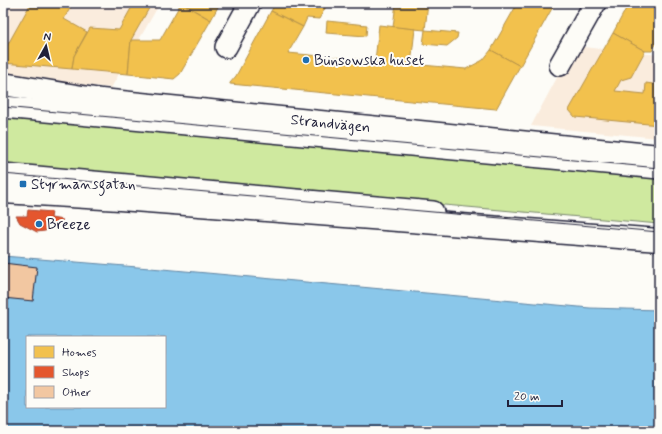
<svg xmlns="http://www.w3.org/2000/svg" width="662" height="434" viewBox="0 0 662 434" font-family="Mynerve,sans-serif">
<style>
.built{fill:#faecdd}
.green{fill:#cfe99f;stroke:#78866d}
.water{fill:#8ac7ea;stroke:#6085a4;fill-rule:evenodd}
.homes{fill:#f2c14e;stroke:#b49148}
.shops{fill:#e4572e;stroke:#aa4732}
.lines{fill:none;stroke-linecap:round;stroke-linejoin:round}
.ferry{stroke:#465c78;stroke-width:1;stroke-dasharray:5 4;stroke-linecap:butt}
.building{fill:#f2c7a1;stroke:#22223b}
.minor-casing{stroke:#22223b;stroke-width:24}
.tertiary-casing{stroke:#22223b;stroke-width:25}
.minor{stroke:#fdfcf7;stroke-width:21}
.tertiary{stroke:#fdfcf7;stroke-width:22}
.tram{stroke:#22223b;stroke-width:1}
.poi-dot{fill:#1f6fb2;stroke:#fdfcf7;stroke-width:1.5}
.labels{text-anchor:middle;stroke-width:4;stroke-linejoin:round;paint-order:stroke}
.poi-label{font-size:15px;fill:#22223b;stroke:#fdfcf7;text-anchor:start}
.street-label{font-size:15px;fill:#22223b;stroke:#fdfcf7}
</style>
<rect width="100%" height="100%" fill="#fdfcf7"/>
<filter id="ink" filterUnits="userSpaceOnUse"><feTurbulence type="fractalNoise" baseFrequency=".025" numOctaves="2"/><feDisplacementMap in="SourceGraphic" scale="8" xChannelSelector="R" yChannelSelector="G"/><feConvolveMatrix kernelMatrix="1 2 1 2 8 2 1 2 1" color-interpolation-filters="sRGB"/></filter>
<g filter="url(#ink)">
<g class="built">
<polygon points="3,3 156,3 159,5 111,88 3,76"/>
<polygon points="574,46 659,55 659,138 531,126"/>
</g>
<polygon class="green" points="3,110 659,174 659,224 3,166"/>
<path class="water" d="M 3,256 L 174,270 L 590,308 L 659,310 L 659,431 L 3,431 ZM 27,337 L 165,337 L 165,407 L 27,407 Z"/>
<g class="homes">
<polygon points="31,3 73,3 64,19 87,32 74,56 72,69 3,63 3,53"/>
<polygon points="134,3 152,3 131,40 128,74 72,69 74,56 90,28 119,30"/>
<polygon points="181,3 211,20 180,74 174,79 128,74 131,40 160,40"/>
<polygon points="182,3 220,3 211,20"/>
<polygon points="276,3 328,3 319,19 307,18 303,27 271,11"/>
<polygon points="396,3 428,3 425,30 393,27"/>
<polygon points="514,3 555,3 520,66 491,50 516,6"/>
<polygon points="629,3 659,3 659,39 652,51 645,51 613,33"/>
<polygon points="271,11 303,27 288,53 375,61 379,25 415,29 411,64 466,69 483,60 491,50 520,66 496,109 230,84 230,83 236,76"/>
<polygon points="327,21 367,25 366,36 326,33"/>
<polygon points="425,30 458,33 457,38 447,46 423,44"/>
<polygon points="613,33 645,51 631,77 621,80 615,91 645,94 646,83 659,85 659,125 575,117 569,110"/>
</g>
<polygon class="shops" points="28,210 52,212 51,218 63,220 45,231 37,232 20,223 16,216 27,216"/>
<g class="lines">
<polyline class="ferry" points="601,431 659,426"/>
</g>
<polygon class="building" points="3,263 37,267 33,301 3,298"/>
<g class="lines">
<g class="minor-casing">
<g id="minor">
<polyline points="226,47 250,3"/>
<polyline points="560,65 595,3"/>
<polyline points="3,107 659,168"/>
<polyline points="3,174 433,212"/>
</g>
</g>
<g class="tertiary-casing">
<g id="tertiary">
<path id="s1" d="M 3,84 L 101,100 L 659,156"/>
<polyline points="3,192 120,199 659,240"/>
</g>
</g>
<use href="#minor" class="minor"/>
<use href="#tertiary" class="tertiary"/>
<g class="tram">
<polyline points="3,107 659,168"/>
<polyline points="3,174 659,232"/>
</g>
</g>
</g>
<g class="poi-dot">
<circle cx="306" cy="60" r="4"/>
<rect x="19" y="180" width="8" height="8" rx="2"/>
<circle cx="39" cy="224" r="4"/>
</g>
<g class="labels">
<g class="poi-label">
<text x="314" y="65">Bünsowska huset</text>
<text x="31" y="189">Styrmansgatan</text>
<text x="47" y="229">Breeze</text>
</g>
<g class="street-label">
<text dy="5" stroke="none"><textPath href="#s1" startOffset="330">Strandvägen</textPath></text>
</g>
</g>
<rect width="662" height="434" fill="none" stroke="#fdfcf7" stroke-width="16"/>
<rect x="8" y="8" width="646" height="418" fill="none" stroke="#22223b" stroke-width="1.5" filter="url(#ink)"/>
<rect x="26" y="336" width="140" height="72" fill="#fdfcf7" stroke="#a5a5ac"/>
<rect x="34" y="346" width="20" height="12" fill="#f2c14e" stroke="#a5a5ac"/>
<text x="62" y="356" font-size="12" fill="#22223b">Homes</text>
<rect x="34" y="366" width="20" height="12" fill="#e4572e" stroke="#a5a5ac"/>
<text x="62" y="376" font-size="12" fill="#22223b">Shops</text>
<rect x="34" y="386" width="20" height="12" fill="#f2c7a1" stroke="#a5a5ac"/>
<text x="62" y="396" font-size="12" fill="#22223b">Other</text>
<g transform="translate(46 46) rotate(8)" stroke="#fdfcf7" stroke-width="3" paint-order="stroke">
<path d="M0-3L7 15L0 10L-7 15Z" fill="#22223b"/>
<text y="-6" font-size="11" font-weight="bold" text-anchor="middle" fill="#22223b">N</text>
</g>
<path d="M508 400v6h54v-6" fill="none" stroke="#22223b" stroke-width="2"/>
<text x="514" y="400" font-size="12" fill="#22223b" stroke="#fdfcf7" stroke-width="3" paint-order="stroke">20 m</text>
</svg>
